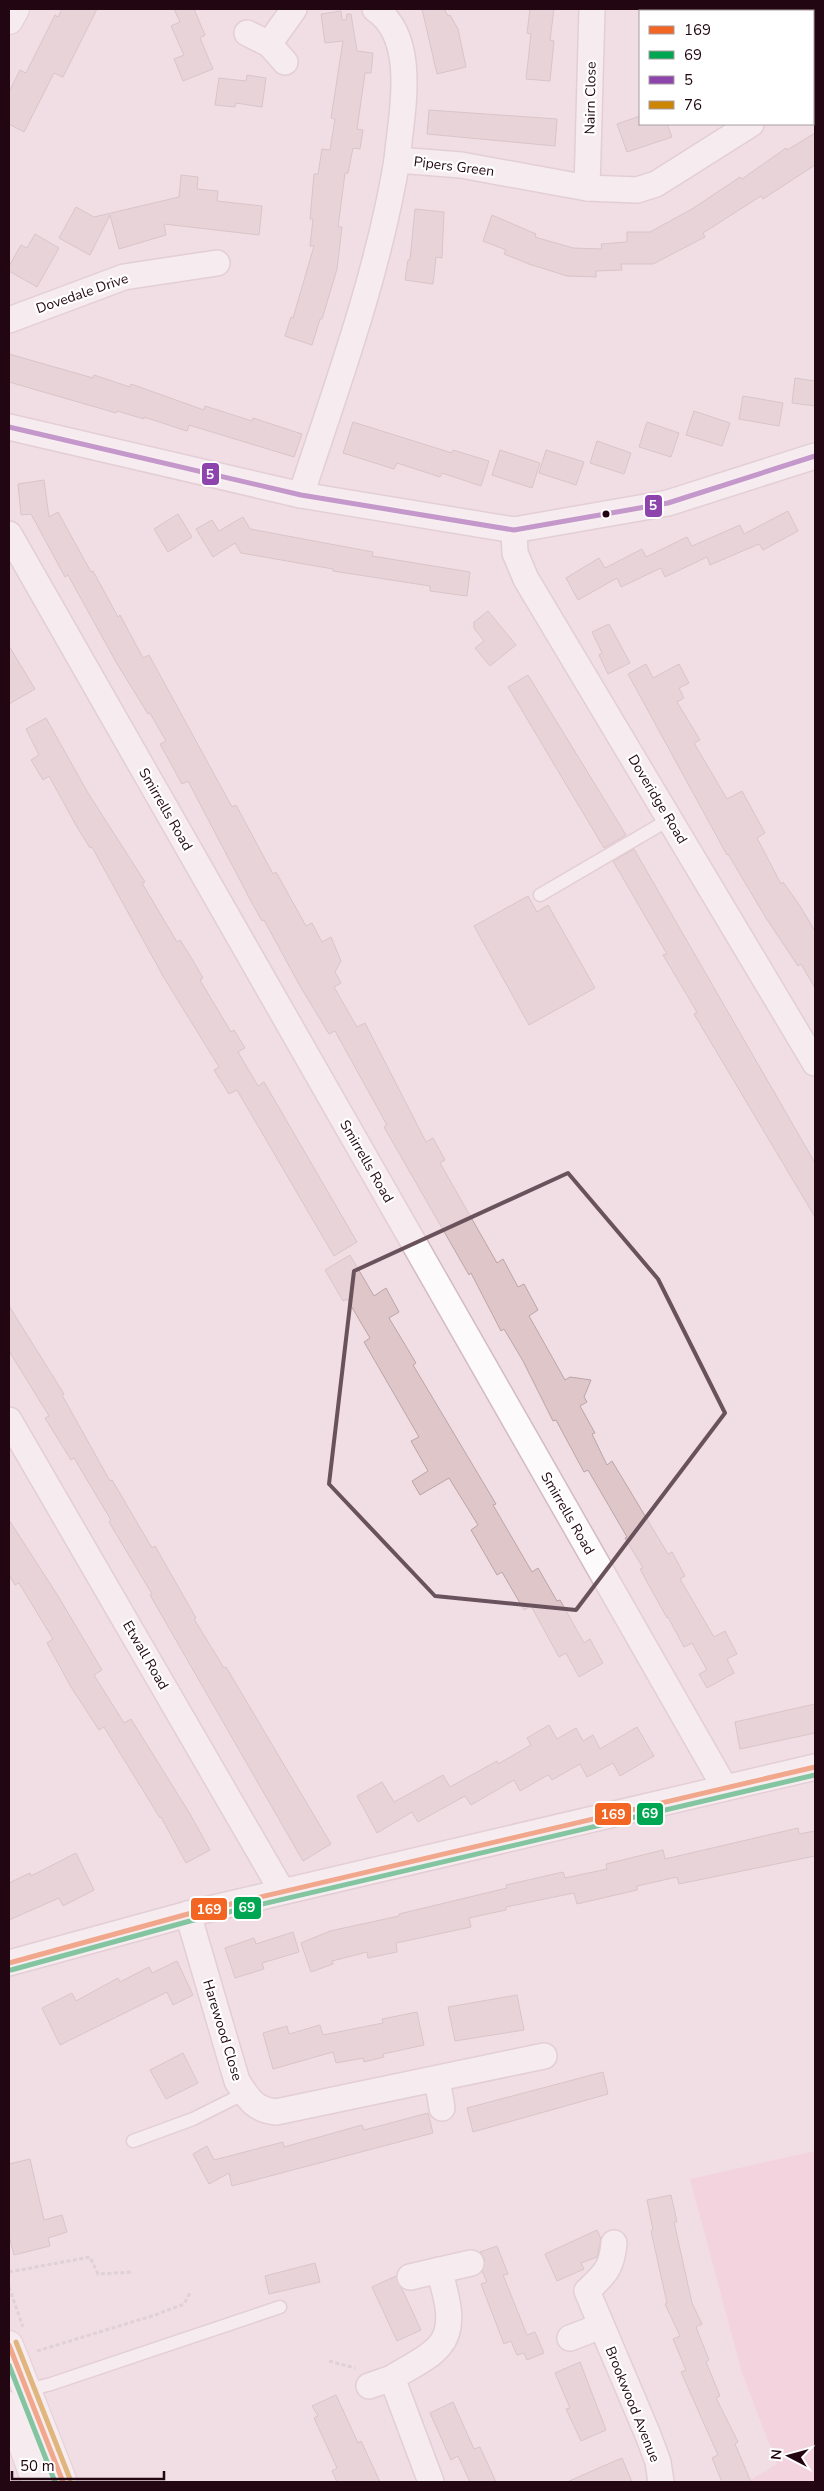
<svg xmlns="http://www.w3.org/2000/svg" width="824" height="2491" viewBox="0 0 824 2491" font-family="'Nunito Sans',sans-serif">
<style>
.green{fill:#f6c7d7}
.building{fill:#dec6c9;stroke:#bca5a8}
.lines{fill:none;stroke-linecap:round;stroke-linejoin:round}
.service-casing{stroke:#d3bbc4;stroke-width:15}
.minor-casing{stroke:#d3bbc4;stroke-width:28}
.tertiary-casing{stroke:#d3bbc4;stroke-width:30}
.path{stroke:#c9c0c3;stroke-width:3;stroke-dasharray:4 2.5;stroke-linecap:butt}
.service{stroke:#fdfafb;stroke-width:12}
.minor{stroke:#fdfafb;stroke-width:25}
.tertiary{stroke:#fdfafb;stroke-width:28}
.bus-1-casing{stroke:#fff;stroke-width:9}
.bus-2-casing{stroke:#fff;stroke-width:9}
.bus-3-casing{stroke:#fff;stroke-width:9}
.bus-4-casing{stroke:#fff;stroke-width:9}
.bus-1{stroke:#f26522;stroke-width:5}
.bus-2{stroke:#00a651;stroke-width:5}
.bus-3{stroke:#8e44ad;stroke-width:5}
.bus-4{stroke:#cc8604;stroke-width:5}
.marked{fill:none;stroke:#6a525c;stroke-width:4;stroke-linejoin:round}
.bus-dot{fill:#220712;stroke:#fff;stroke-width:2}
.labels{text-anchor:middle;stroke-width:4.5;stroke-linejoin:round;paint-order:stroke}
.street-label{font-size:14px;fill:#220712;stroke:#fff}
.line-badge{stroke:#fff;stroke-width:2}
.badge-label{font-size:14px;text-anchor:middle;font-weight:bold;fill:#fff}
</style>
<rect width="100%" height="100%" fill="#f0dee4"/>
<polygon class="green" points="815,2151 815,2482 747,2482 777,2464 742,2373 690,2179"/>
<g class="building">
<polygon points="62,9 97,9 63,77 54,73 24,132 9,124 9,92 20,70 26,73 55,15 58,17"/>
<polygon points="174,9 194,9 205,35 200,38 213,69 183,81 174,59 184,55 171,26 180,22"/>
<polygon points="422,9 444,9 448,16 450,15 458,29 466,67 437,74"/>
<polygon points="530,9 554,9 550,40 554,41 550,81 526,79 531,34 527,33"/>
<polygon points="341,11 342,20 346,20 347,14 351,14 357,51 373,53 371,73 365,73 357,129 363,130 360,149 353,148 348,173 345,173 338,227 342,227 337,269 322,319 320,319 312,345 285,336 291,317 293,318 314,246 310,246 313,219 310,219 314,174 318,174 322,149 330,150 335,119 331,118 343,41 325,43 321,14"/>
<polygon points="247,75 266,78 262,107 236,103 235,107 215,105 219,78 246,81"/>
<polygon points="429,110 557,119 555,146 427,134"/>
<polygon points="640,116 640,124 667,124 672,137 627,152 617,124"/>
<polygon points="815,133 815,165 763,199 761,196 703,233 705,237 653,264 621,264 622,270 596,271 596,277 567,276 529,264 504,254 506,250 483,241 492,215 536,234 535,237 573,248 602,249 601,244 627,242 627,232 650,232 692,209 740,177 742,179 786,148 787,150"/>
<polygon points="181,175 198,177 197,189 218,191 217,201 262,206 259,235 164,224 166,235 119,249 110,215 90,255 59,238 76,207 94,217 179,197"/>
<polygon points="415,209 444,212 442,258 436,257 433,284 405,280 408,260 410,260"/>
<polygon points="35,234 59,248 37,287 9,271 9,266 21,245 27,248"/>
<polygon points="9,354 93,378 94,375 130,387 131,384 204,410 205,406 252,421 253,418 302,434 294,457 189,425 187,431 144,417 144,419 117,411 116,413 9,382"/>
<polygon points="795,378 815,381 815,406 792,403"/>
<polygon points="743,396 783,403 779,426 739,419"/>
<polygon points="694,411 730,423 722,446 686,435"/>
<polygon points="353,422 452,453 453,450 489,461 481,486 442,473 440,477 397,463 394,469 343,453"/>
<polygon points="647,422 679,433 671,457 639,447"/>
<polygon points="597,441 631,453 624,474 590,463"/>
<polygon points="500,450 540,463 532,488 492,475"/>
<polygon points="546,450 584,462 576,485 539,473"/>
<polygon points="44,480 49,517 58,512 91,572 93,571 118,617 120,615 143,658 149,655 232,807 236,805 273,874 276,872 306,926 312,923 322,942 331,937 341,961 335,972 341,983 334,987 357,1027 365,1023 426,1142 433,1138 445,1160 440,1163 497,1263 503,1259 518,1287 524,1284 538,1310 529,1316 565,1380 570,1377 591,1380 584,1397 587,1402 580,1406 595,1433 592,1434 607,1465 612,1461 668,1554 672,1552 685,1576 680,1579 714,1637 725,1631 737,1654 727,1659 734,1673 707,1688 699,1674 707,1670 692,1643 684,1647 668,1617 667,1618 640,1569 643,1568 625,1538 627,1537 588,1470 584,1472 556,1420 553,1421 523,1361 504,1329 501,1331 471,1273 469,1275 384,1127 387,1125 335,1031 329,1034 300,986 264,920 262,921 253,905 188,781 182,784 160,744 166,741 150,713 148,714 116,662 68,575 65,577 31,514 21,515 18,484"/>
<polygon points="788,511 798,531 763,550 759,544 710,565 707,557 665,577 661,568 621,587 617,578 578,600 566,578 599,558 605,568 642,549 646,557 687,537 692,546 740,525 744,534"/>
<polygon points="178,514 192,537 168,552 154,529"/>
<polygon points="243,517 250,529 373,552 372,556 470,572 467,596 430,591 430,586 333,571 333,569 241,553 235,543 213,557 196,529 212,520 219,531"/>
<polygon points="488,611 516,645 490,666 475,648 484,641 474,628 474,622"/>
<polygon points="609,624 630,663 608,674 599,655 602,653 592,632"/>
<polygon points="9,646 35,689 9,704"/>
<polygon points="646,664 653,678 679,664 689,683 679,688 684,698 677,702 700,740 694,743 727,799 742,791 765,833 757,838 781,884 783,882 800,906 815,931 815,988 801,964 798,966 766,918 728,854 727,855 628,674"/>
<polygon points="528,675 626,835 604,848 508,687"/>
<polygon points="46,718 88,793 145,882 142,883 177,942 180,940 192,959 203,978 200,980 231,1032 234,1030 245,1048 238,1052 258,1086 264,1082 357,1242 334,1256 237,1090 229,1094 214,1070 219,1067 163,976 92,847 90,848 77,827 49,776 43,780 31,760 39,755 26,729"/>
<polygon points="634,849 815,1163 815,1217 694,1014 697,1012 663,955 667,954 613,861"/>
<polygon points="528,896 537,912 548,905 595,988 529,1025 474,926"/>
<polygon points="350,1255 374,1296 386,1288 399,1312 389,1318 416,1363 413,1365 496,1504 493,1505 532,1572 538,1568 557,1601 560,1600 584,1643 590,1639 603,1663 579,1677 566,1653 559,1657 531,1606 524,1610 502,1572 497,1575 471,1530 478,1525 449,1478 420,1495 412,1481 428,1471 411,1441 419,1437 364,1342 370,1338 347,1299 343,1301 325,1270"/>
<polygon points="9,1306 64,1394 62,1395 110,1481 112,1480 152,1548 155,1546 196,1618 194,1619 224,1668 226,1667 331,1844 303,1861 150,1595 152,1594 109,1522 111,1520 74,1458 71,1460 45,1418 49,1416 9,1351"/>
<polygon points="9,1520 58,1596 102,1670 94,1675 124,1723 131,1719 190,1814 210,1850 186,1863 161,1817 160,1818 104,1727 99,1730 71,1687 47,1643 53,1639 19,1583 15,1585 9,1575"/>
<polygon points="815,1704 815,1733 740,1749 735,1722"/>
<polygon points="549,1725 557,1739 576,1728 583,1741 593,1735 600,1749 637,1727 654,1756 620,1776 613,1763 587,1777 580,1764 552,1780 548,1775 520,1791 514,1780 471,1805 465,1796 418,1822 412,1812 377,1833 357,1796 382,1782 394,1802 443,1775 450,1787 497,1761 498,1764 531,1745 527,1738"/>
<polygon points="798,1828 799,1834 815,1831 815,1856 679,1884 677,1877 637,1886 637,1890 577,1904 574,1893 506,1907 506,1910 469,1918 471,1927 396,1943 397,1952 368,1958 367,1952 332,1961 333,1964 311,1972 301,1943 330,1931 399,1916 399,1914 507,1888 506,1885 563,1872 565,1878 607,1869 606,1864 663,1850 665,1859"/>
<polygon points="76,1853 94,1890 63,1906 59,1898 9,1920 9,1883 30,1873 31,1876"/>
<polygon points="293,1932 299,1952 262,1963 264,1969 235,1978 225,1948 254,1938 256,1944"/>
<polygon points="177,1961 193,1995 173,2005 167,1992 60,2045 42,2008 72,1993 76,2001 118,1978 120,1982 149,1967 152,1973"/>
<polygon points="517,1995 524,2030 455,2041 448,2007"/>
<polygon points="417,2012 424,2045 383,2054 384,2057 364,2062 363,2058 336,2063 333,2052 273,2069 263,2033 287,2026 289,2034 320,2025 323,2035 383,2023 382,2019"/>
<polygon points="183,2053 198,2083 166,2099 150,2070"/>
<polygon points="603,2072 608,2094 473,2132 467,2108"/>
<polygon points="428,2113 433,2133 232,2186 229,2173 209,2184 193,2154 207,2146 214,2160 283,2142 284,2147 362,2125 364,2130"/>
<polygon points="30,2159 44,2220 62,2215 67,2232 48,2238 50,2246 14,2255 9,2236 9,2164"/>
<polygon points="671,2195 677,2222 674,2222 692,2303 702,2324 696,2327 709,2360 706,2362 720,2396 716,2398 738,2442 735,2444 751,2482 722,2482 712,2458 718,2455 681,2372 686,2370 673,2339 680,2336 665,2304 667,2303 651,2231 653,2230 647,2200"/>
<polygon points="597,2230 601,2239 597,2257 581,2263 584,2269 557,2281 545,2254"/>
<polygon points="497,2246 508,2274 503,2275 527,2335 535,2332 544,2353 527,2360 524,2353 517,2355 511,2341 504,2344 481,2284 487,2282 482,2271 485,2260 480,2252"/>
<polygon points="315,2263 320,2282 269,2294 265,2276"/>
<polygon points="396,2276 421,2330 397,2341 372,2287"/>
<polygon points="580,2362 606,2430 581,2441 566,2409 570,2408 555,2373"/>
<polygon points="336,2395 358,2443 361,2441 380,2482 337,2482 332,2471 337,2468 314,2418 318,2416 312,2406"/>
<polygon points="453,2402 474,2449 480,2447 496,2482 470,2482 458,2456 451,2460 430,2413"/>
<polygon points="622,2458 632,2482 567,2482 601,2467"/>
</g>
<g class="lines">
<g class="service-casing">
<g id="service">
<polyline points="540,895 670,819"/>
<polyline points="133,2141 193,2119 245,2093"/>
<polyline points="28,2390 51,2384 280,2307"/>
</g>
</g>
<g class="minor-casing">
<g id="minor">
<path d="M 375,9 C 419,38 401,115 397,160"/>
<polyline points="811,9 811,11"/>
<polyline points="247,33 269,44 285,62"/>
<polyline points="269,44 294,9"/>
<polyline points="587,188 592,9"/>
<polyline points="9,320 124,277 217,263"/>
<polyline points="9,427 301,495 514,530 668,503 815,456"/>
<path d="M 301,495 C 337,385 378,275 397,160 L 461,165 L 587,188 L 637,190 L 656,184 L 751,124"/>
<polyline points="514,530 515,553 526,579 815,1063"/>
<polyline points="9,534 725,1788"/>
<polyline points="9,1420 282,1891"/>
<path d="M 188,1914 L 237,2081 C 249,2099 253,2109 276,2112 L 544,2056"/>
<polyline points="9,1963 188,1914 815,1767"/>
<polyline points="437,2079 442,2108"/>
<path d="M 614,2243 C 612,2268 605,2274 587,2291 L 648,2435 L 658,2462 L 661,2482"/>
<polyline points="410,2277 471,2263"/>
<polyline points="570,2338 601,2326"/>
<path d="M 392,2378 C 407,2368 429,2359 440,2345 C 457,2325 445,2292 439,2270"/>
<polyline points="369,2386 392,2378 431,2482"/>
</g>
</g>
<g class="tertiary-casing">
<g id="tertiary">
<polyline points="9,20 15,9"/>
<polyline points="9,2345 63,2482"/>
<polyline points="9,2406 36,2482"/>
</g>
</g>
<g class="path">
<polyline points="9,2272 90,2257 98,2274 132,2272"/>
<polyline points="9,2287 23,2327"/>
<polyline points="37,2351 155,2315 184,2304 191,2291"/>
<polyline points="329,2361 355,2368"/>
</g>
<use href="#service" class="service"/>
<use href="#minor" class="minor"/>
<use href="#tertiary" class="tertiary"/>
<g class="bus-1-casing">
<g id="bus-1">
<polyline points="9,1963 188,1914 815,1767"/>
<polyline points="9,2345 63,2482"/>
</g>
</g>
<g class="bus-2-casing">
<g id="bus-2">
<polyline points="11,1970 190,1921 815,1775"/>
<polyline points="9,2365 55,2482"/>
</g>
</g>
<g class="bus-3-casing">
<polyline id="bus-3" points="9,427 301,495 514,530 668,503 815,456"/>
</g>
<g class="bus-4-casing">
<polyline id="bus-4" points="16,2342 70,2479"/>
</g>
<use href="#bus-1" class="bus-1"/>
<use href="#bus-2" class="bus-2"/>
<use href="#bus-3" class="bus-3"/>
<use href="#bus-4" class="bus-4"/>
</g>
<path d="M0 0H824V2491H0ZM 568,1173 L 658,1279 L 725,1413 L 576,1610 L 435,1596 L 329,1484 L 354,1271 Z" fill="#f0dee4" fill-opacity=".55" fill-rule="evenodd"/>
<path class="marked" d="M 568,1173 L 658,1279 L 725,1413 L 576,1610 L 435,1596 L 329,1484 L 354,1271 Z"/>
<circle class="bus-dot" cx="606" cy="514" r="4.5"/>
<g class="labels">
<g class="street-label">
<text transform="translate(590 98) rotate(-89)" y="5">Nairn Close</text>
<text transform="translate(454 166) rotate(7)" y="5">Pipers Green</text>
<text transform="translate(82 293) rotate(-19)" y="5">Dovedale Drive</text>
<text transform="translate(658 799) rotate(59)" y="5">Doveridge Road</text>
<text transform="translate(166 809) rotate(60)" y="5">Smirrells Road</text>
<text transform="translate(367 1161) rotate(60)" y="5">Smirrells Road</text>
<text transform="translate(568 1513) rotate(60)" y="5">Smirrells Road</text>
<text transform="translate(146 1655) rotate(60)" y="5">Etwall Road</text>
<text transform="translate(223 2030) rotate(73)" y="5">Harewood Close</text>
<text transform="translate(633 2404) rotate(68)" y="5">Brookwood Avenue</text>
</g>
</g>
<g class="line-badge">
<rect x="201" y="462" width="19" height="24" rx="5" fill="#8e44ad"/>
<rect x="644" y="494" width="19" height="24" rx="5" fill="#8e44ad"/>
<rect x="636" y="1802" width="28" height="24" rx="5" fill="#00a651"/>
<rect x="594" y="1802" width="38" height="24" rx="5" fill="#f26522"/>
<rect x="233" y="1896" width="29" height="24" rx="5" fill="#00a651"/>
<rect x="190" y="1897" width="38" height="24" rx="5" fill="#f26522"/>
</g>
<g class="badge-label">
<text x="210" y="479">5</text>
<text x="653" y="510">5</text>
<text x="650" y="1818">69</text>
<text x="613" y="1819">169</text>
<text x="247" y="1912">69</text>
<text x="209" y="1914">169</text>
</g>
<rect width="824" height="2491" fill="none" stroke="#220712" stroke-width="20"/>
<rect x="639" y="10" width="175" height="115" fill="#ffffff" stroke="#a79ca0"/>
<rect x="649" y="26" width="25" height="8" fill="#f26522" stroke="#a79ca0"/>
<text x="684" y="35" font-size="15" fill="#220712">169</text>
<rect x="649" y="51" width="25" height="8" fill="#00a651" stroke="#a79ca0"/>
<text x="684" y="60" font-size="15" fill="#220712">69</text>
<rect x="649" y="76" width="25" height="8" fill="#8e44ad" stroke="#a79ca0"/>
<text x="684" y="85" font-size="15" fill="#220712">5</text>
<rect x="649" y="101" width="25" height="8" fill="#cc8604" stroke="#a79ca0"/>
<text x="684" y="110" font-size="15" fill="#220712">76</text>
<g transform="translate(789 2456) rotate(276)" stroke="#ffffff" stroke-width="4" paint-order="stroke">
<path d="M0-4L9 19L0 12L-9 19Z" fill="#220712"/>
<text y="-8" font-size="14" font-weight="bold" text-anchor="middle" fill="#220712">N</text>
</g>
<path d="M12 2471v8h152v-8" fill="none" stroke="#220712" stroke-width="2.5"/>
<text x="20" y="2471" font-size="15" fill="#220712" stroke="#ffffff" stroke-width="4" paint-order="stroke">50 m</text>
</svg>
